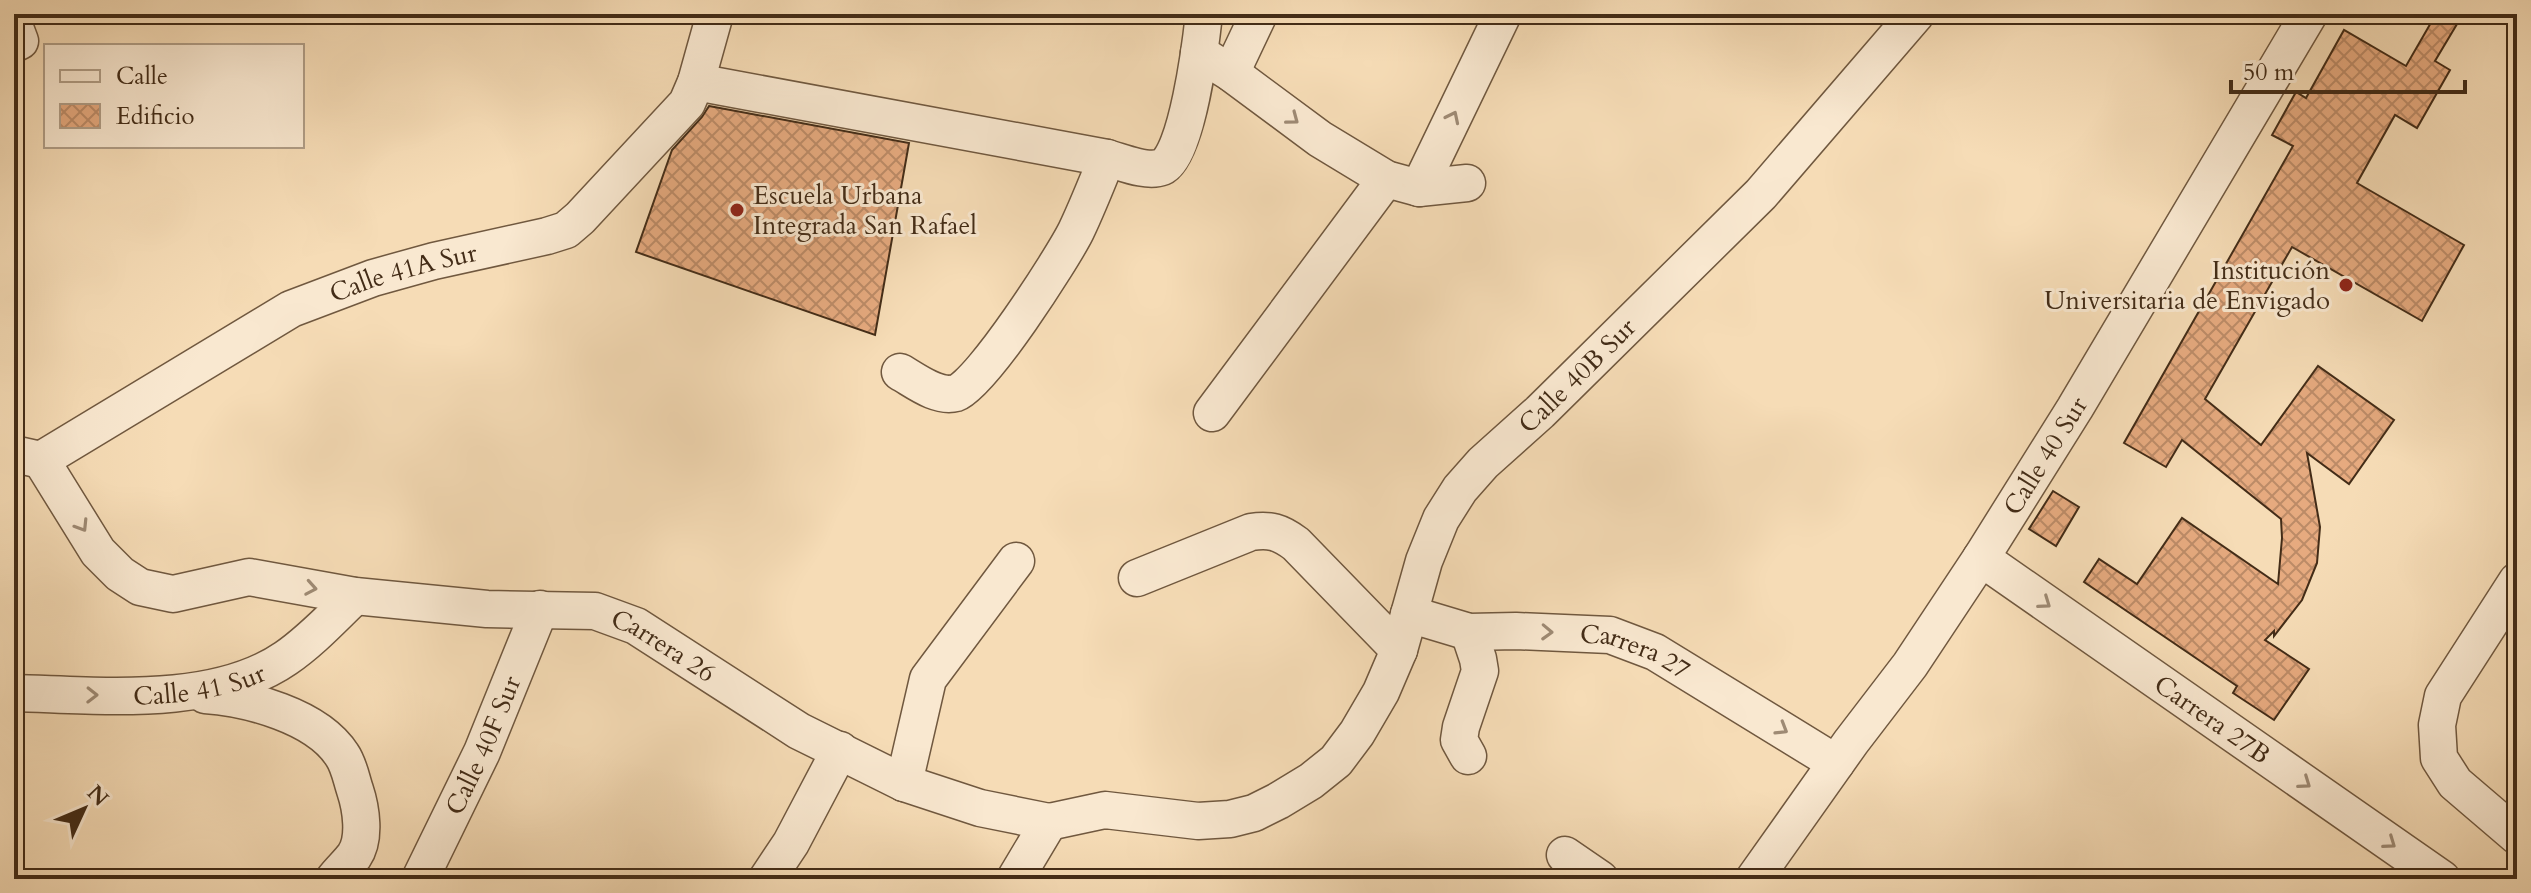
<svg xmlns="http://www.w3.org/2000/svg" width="2531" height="893" viewBox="0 0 2531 893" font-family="Cardo,serif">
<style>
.building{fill:url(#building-cross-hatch);stroke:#432c17;stroke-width:2}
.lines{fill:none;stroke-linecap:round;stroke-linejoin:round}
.minor-casing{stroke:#70583f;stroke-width:39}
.minor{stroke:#f9e8d0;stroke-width:36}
.oneway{stroke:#9e8a74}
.poi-dot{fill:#8f2418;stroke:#f9e8d0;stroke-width:3}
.labels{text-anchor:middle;stroke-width:6;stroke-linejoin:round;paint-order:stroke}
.poi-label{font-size:26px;fill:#432c17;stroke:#f9e8d0;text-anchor:start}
.street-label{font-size:26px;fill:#432c17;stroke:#f9e8d0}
</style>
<defs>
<pattern id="building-cross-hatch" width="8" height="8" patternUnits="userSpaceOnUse" patternTransform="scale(2)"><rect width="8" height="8" fill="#e6aa7f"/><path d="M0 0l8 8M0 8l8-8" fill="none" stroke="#bc8b67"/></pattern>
</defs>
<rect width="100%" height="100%" fill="#f6dcb6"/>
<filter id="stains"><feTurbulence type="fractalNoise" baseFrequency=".0025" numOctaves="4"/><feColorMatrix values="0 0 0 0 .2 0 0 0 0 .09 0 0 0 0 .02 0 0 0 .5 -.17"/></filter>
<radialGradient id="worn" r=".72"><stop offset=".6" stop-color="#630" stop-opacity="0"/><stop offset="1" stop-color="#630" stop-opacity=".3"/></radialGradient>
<g class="building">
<polygon points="2436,14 2463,14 2435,61 2450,70 2417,128 2395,115 2357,183 2464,245 2422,321 2292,247 2205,399 2261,445 2318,366 2394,420 2349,484 2307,453 2320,527 2317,563 2302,600 2274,636 2274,631 2265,640 2309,669 2274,720 2233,693 2237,686 2084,582 2099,559 2137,584 2182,518 2278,584 2282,538 2281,519 2182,440 2166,467 2124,443 2293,146 2272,135 2296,92 2306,98 2344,30 2406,66"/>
<polygon points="709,106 909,143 875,335 636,252 672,150 702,117"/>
<polygon points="2053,491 2079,507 2056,546 2029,529"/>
</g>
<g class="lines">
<g class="minor-casing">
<g id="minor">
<polyline points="14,25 20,41 14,44"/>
<polyline points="1199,53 1231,73 1320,139 1386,179 1419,188 1467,183"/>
<polyline points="1231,73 1259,14"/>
<path d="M 696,82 L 1107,158 C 1122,162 1147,173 1162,167 C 1187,157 1201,42 1204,14"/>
<polyline points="1419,188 1503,14"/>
<path d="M 900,372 C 916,381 937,398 956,393 C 981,385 1062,259 1076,231 C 1087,208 1097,183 1107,158"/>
<polyline points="1212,413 1386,179"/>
<path id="s1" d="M 14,454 L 41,460 L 291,309 L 373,278 L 434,261 L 547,236 L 566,230 L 580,218 L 687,103 L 696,82 L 715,14"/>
<path id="s2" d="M 41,460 L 98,552 L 120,574 L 140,587 L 173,594 L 249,577 L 355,596 L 487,609 L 595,611 L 636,626 L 799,731 L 904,783 L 980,808 L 1049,822 L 1105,810 L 1198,821 L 1230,819 L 1254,813 L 1278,801 L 1311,781 L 1336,761 L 1357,733 L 1381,692 L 1399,650 L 1424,561 L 1441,519 L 1460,489 L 1483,463 L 1540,412 L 1761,194 L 1916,14"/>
<path id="s3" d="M 1981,558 L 2442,879"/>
<path d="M 1137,578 L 1251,532 C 1270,529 1280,532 1296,544 L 1399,650"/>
<polyline points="2517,581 2443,696 2437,725 2439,758 2455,783 2517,836"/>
<path id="s4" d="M 1409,614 L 1469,632 L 1516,631 L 1610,635 L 1655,652 L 1836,763"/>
<path id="s5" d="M 14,693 C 98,695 214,708 286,658 C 311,641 333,617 355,596"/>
<path d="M 205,695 C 248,698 317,716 342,755 C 349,765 351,778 355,790 C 361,808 366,839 354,856 C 348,864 340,871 334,879"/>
<polyline points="1468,756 1459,740 1461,727 1480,671 1478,659 1469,632"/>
<polyline points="904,783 928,679 1016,561"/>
<polyline points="1565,855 1600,879"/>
<path id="s6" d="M 420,879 L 482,752 L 540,609"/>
<polyline points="767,879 791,843 840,750"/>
<polyline points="1015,879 1049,822"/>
<path id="s7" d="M 1754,879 L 1851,742 L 1910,665 L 1981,558 L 2075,408 L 2309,14"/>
</g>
</g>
<use href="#minor" class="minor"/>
</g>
<defs><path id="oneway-chevron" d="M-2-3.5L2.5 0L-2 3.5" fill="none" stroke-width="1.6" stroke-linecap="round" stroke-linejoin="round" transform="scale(2)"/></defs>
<g class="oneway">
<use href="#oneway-chevron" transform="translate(1453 117) rotate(-64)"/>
<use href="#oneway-chevron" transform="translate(1293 119) rotate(37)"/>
<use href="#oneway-chevron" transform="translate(82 526) rotate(58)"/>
<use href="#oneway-chevron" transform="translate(311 588) rotate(10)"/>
<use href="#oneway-chevron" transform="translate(2045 603) rotate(35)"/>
<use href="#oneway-chevron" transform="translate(1547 632) rotate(2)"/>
<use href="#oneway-chevron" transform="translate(92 695) rotate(1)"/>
<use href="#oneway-chevron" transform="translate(1782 729) rotate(31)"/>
<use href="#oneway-chevron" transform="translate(2305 783) rotate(35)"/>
<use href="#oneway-chevron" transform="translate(2390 843) rotate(35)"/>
</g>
<g class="poi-dot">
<circle cx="737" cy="210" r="8"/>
<circle cx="2346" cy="285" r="8"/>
</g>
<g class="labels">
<g class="poi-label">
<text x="753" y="204">Escuela Urbana<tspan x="753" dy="30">Integrada San Rafael</tspan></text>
<text x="2330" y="279" text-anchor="end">Institución<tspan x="2330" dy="30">Universitaria de Envigado</tspan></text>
</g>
<g class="street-label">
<text dy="9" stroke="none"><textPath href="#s1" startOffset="438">Calle 41A Sur</textPath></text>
<text dy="9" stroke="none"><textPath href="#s2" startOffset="1898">Calle 40B Sur</textPath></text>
<text dy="9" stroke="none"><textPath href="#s7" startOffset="514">Calle 40 Sur</textPath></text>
<text dy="9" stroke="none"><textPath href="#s2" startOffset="700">Carrera 26</textPath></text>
<text dy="9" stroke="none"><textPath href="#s4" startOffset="232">Carrera 27</textPath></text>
<text dy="9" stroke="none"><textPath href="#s5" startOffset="186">Calle 41 Sur</textPath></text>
<text dy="9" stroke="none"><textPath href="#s3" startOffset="282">Carrera 27B</textPath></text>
<text dy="9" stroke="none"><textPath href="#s6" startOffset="148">Calle 40F Sur</textPath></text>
</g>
</g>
<rect width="2531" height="893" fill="none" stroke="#f6dcb6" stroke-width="48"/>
<rect x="16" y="16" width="2499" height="861" fill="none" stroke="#432c17" stroke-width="4"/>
<rect x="24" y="24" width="2483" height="845" fill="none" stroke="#432c17" stroke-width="2"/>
<rect x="44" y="44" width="260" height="104" fill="#f9e8d0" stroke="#b09d86" stroke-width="2"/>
<rect x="60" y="70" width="40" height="12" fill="#f9e8d0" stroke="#b09d86" stroke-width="2"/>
<text x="116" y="84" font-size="24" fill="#432c17">Calle</text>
<rect x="60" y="104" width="40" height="24" fill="url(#building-cross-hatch)" stroke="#b09d86" stroke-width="2"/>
<text x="116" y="124" font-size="24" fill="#432c17">Edificio</text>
<g transform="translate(84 809) rotate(46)" stroke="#f9e8d0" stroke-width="6" paint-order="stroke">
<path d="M0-6L14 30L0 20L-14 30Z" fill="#432c17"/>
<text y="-12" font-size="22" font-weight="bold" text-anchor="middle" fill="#432c17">N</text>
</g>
<path d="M2231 80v12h234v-12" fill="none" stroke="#432c17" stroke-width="4"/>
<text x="2243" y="80" font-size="24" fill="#432c17" stroke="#f9e8d0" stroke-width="6" paint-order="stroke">50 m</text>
<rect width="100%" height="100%" filter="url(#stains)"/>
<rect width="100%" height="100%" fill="url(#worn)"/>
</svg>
